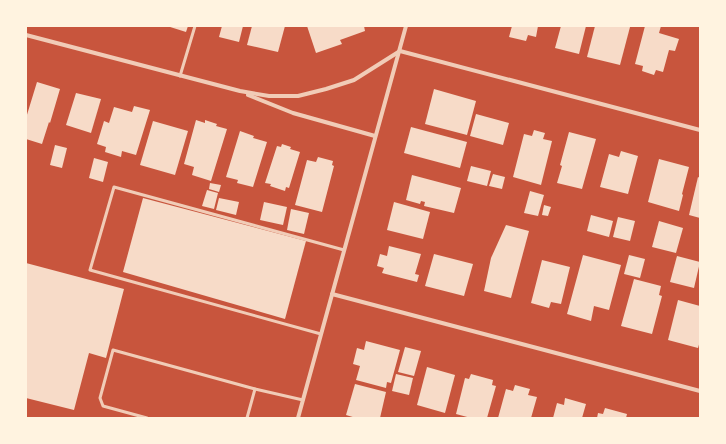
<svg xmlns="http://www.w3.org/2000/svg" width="726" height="444" viewBox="0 0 726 444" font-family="'Open Sans',sans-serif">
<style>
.building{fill:#f7dbc8}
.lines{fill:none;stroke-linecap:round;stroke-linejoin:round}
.service{stroke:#f1ccb7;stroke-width:3}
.minor{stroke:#f1ccb7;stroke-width:4}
</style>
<rect width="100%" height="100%" fill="#c8553d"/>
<g class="building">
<polygon points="167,26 188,26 186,32"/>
<polygon points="222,26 243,26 239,42 219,37"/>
<polygon points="252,26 285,26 278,52 247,45"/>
<polygon points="307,26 364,26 365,31 340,40 342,44 316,53"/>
<polygon points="512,26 538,26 536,37 528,35 526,41 509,37"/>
<polygon points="561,26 586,26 579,54 555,48"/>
<polygon points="595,26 624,26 630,27 620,65 587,57"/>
<polygon points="645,26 661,26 659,33 679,39 675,51 669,50 663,72 656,70 654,75 642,71 643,66 635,64"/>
<polygon points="37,82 60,89 50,123 49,122 42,144 26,139 26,118"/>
<polygon points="434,89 476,101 467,135 425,124"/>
<polygon points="76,93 101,99 91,133 66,125"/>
<polygon points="134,106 150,110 136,155 122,151 121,157 105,152 106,147 97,144 104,121 109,123 114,107 132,112"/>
<polygon points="476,114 509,123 503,145 470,136"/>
<polygon points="196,120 205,123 205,120 217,124 216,126 227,129 211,181 192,175 194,167 184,164"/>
<polygon points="153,121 188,131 175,175 140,165"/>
<polygon points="411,127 467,142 460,168 404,153"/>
<polygon points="534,130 545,133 543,139 552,141 541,185 513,177 524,134 532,136"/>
<polygon points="240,131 254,136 253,138 267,142 253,187 237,183 238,180 226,177"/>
<polygon points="569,132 596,139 582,189 557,183 562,166 560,165"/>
<polygon points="282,144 291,147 290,149 300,152 289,188 286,187 285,191 270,186 271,184 265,183 277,146 281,147"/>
<polygon points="55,145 67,148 62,168 50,165"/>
<polygon points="621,151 638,156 628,194 600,187 609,154 619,157"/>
<polygon points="318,157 333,161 332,165 334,166 322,212 295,205 307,160 316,162"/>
<polygon points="94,158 108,162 103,182 89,178"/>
<polygon points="659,159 689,167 682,194 683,195 679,211 648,202"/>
<polygon points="471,166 491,171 487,186 467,181"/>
<polygon points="493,174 505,177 502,189 489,186"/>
<polygon points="412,175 461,188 454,213 424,206 425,202 421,201 420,204 406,200"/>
<polygon points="698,177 700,178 700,218 689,215"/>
<polygon points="210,183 221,185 219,192 209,189"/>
<polygon points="207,190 218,193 214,209 202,206"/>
<polygon points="530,191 544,195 538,216 524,213"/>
<polygon points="143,198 306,241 285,319 123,272"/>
<polygon points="219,198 239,202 236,215 216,210"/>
<polygon points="264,202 287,207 283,225 260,220"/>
<polygon points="394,202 430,212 423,239 387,230"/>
<polygon points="544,205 551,207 548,216 542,215"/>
<polygon points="291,209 309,213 304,234 287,230"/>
<polygon points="591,215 613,221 609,237 587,231"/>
<polygon points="618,217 635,221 630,241 613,237"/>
<polygon points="659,221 683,228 676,253 652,247"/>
<polygon points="506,225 529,231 511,298 484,291 491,258"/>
<polygon points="389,246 421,254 415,274 419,275 417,282 382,273 384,268 377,266 380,254 387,256"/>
<polygon points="434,254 473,264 464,296 425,286"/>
<polygon points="583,255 621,265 609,310 594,306 591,321 567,314"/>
<polygon points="629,255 645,259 640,278 624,274"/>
<polygon points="677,256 700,262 694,288 670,282"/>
<polygon points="542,260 570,267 561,304 551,302 549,308 531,303"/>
<polygon points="26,263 124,289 106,358 89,353 74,410 26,398"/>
<polygon points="634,279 661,286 659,295 662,296 652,334 621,326"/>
<polygon points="678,300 700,306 700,341 698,348 668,340"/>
<polygon points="366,341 400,350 391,383 387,382 386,388 356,380 360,366 353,364 357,348 364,350"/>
<polygon points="405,347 421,351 414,376 398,372"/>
<polygon points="427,367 455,375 445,413 417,405"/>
<polygon points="396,374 413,378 409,395 392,391"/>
<polygon points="471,374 493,380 492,385 496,386 487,418 471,418 456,414 465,378 469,379"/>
<polygon points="355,384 386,392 380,418 356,418 346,415"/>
<polygon points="515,385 530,389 528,395 537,397 531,418 498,418 506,389 513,391"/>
<polygon points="565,398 586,404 582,418 553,418 557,403 564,405"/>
<polygon points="605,408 627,414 626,418 597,418 598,413 603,414"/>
</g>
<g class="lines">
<g class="service">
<polyline points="180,76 195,26"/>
<polyline points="321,334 90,270 114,187 344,250"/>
<polyline points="147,418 103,406 100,398 113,350 255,389 303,400"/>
<polyline points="247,418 255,389"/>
</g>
<g class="minor">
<polyline points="26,35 240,91 269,96 298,96 326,89 354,80 400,51 700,130"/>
<polyline points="248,95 293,113 375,136"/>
<polyline points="332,294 700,391"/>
<polyline points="298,418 406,26"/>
</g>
</g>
<rect width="726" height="444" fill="none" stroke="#fff3e0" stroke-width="54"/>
</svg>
